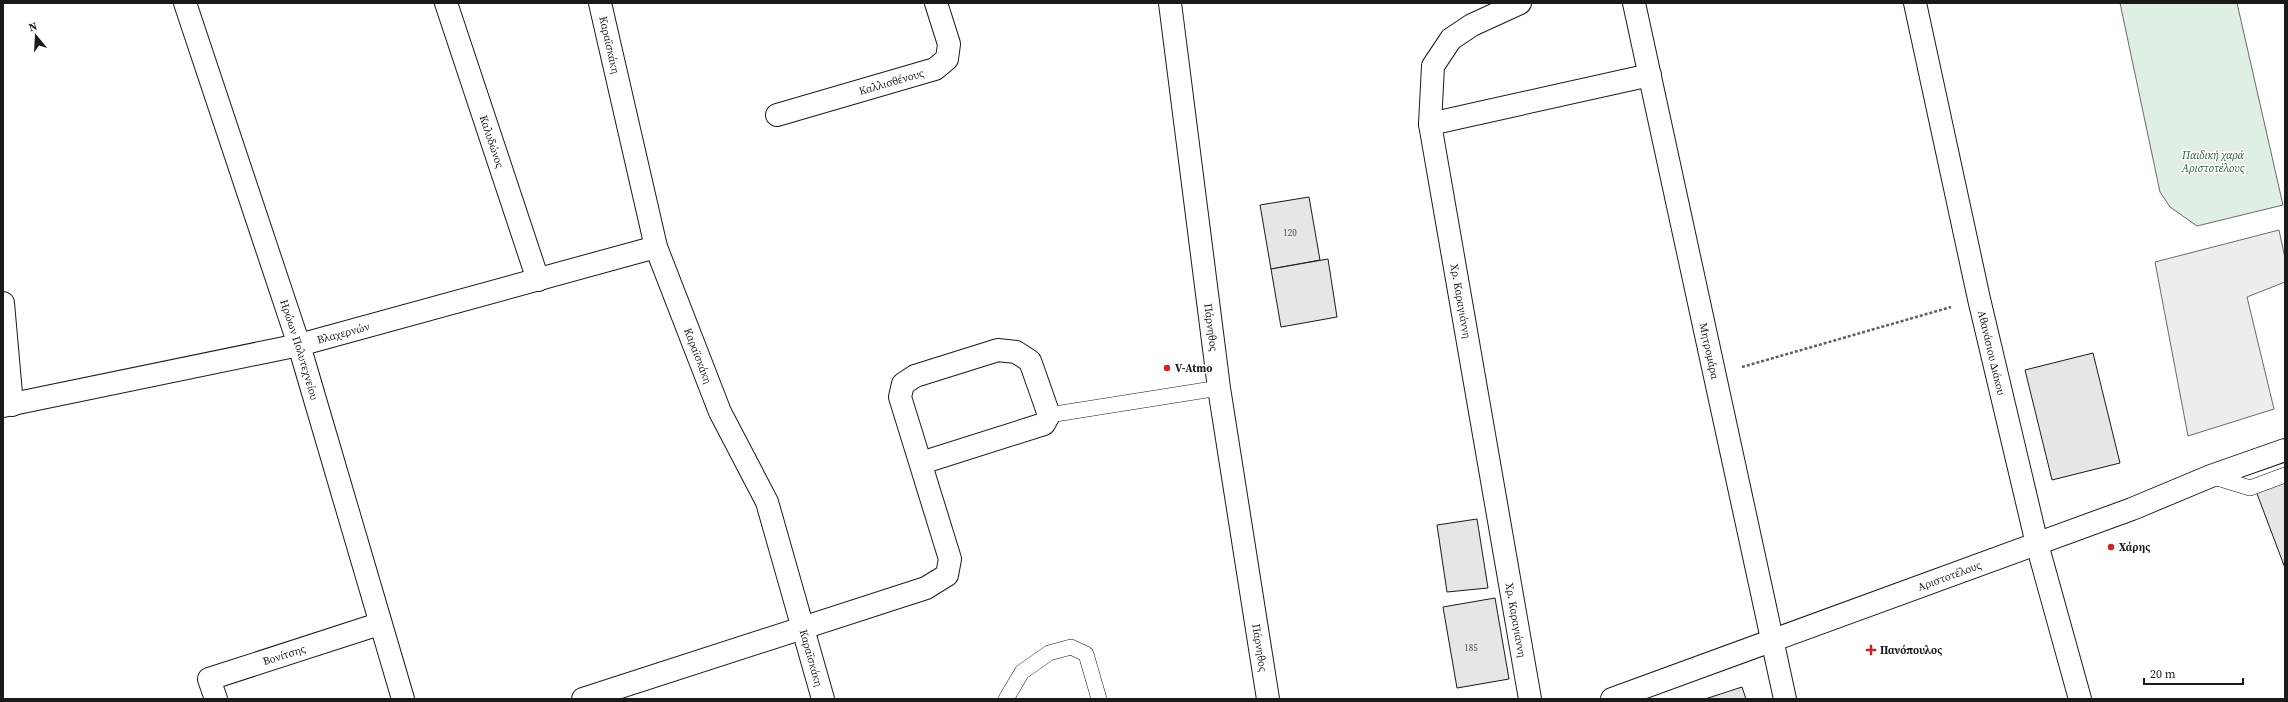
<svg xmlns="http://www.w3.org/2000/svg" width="2288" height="702" viewBox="0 0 2288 702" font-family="'Source Serif 4',serif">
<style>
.green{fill:#e0efe3;stroke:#6a6a6a}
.parking{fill:#ededed;stroke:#6a6a6a}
.building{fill:#e6e6e6;stroke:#1a1a1a}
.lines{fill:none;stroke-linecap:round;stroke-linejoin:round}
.service-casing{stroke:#1a1a1a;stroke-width:16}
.minor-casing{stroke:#1a1a1a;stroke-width:24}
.tertiary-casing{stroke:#1a1a1a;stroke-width:24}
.secondary-casing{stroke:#1a1a1a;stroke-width:24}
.path{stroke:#5f5f5f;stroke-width:2.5;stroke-dasharray:3 2;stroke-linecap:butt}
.service{stroke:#fff;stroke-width:15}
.minor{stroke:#fff;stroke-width:22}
.tertiary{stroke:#fff;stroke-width:22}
.secondary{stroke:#fff;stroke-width:22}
.poi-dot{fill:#c62828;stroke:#fff;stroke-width:1.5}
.labels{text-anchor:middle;stroke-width:3;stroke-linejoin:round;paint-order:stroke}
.number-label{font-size:9px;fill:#4d4d4d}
.street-label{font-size:11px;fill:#1a1a1a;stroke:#fff}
.park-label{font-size:11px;font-style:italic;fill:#2b5a34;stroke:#fff}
.poi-label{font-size:11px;font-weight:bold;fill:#1a1a1a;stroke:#fff;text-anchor:start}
</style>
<rect width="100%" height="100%" fill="#fff"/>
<polygon class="green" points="2120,3 2237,3 2283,205 2197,226 2170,207 2160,192"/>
<polygon class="parking" points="2279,230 2285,258 2285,282 2247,297 2274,409 2188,436 2155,262"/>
<g class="building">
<polygon points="1309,197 1320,260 1271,269 1260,205"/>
<polygon points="1328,259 1337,317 1281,327 1271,269"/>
<polygon points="2093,353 2120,463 2052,480 2025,370"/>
<polygon points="2285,480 2285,568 2256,491"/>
<polygon points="1477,519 1488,588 1447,592 1437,525"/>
<polygon points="1495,598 1509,679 1457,688 1443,607"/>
<polygon points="1742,687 1746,699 1705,699"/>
</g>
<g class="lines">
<g class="service-casing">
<g id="service">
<polyline points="1049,415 1219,388"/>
<polyline points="2211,476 2250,488 2285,475"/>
<polyline points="1006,699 1022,672 1049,653 1071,647 1086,654 1099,699"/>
</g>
</g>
<g class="minor-casing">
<g id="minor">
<path id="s1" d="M 446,3 L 538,280"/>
<path id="s2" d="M 600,3 L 656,247 L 720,412 L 767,502 L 823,699"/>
<path id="s3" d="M 1634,3 L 1785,699"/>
<path id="s4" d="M 1915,3 L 1979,299 L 2037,544 L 2080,699"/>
<path id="s5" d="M 777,115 L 935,69 L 947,59 L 949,44 L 936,3"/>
<polyline points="1430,124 1433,66 1451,39 1472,25 1520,3"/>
<polyline points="3,303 12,405"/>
<path id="s6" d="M 3,406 L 299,345 L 656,247"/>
<path id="s7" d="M 216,699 L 209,679 L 379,624"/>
<polyline points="583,699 926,588 947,575 950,559 900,397 903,384 915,376 998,350 1016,352 1030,361 1049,415 1044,424 921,463"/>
<polyline points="1530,699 1430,124 1650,75"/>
</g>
</g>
<g class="tertiary-casing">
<g id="tertiary">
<path id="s8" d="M 185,3 L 299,345 L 403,699"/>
</g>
</g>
<g class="secondary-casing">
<g id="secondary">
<path id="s9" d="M 1170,3 L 1219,388 L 1268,699"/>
<path id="s10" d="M 1612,699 L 2132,509 L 2211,476 L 2285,450"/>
</g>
</g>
<polyline class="path" points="1742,367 1951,307"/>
<use href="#service" class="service"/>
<use href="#minor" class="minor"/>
<use href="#tertiary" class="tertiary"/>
<use href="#secondary" class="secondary"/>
</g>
<g class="poi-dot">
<circle cx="1167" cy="368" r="4"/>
<circle cx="2111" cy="547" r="4"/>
<path d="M1869 644h4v4h4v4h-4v4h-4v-4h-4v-4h4z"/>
</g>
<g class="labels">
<g class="number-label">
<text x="1290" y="236">120</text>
<text x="1471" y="651">185</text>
</g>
<g class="street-label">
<text dy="4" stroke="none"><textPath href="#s2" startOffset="43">Καραϊσκάκη</textPath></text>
<text dy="4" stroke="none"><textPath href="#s5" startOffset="119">Καλλισθένους</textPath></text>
<text dy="4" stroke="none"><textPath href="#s1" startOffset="146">Καλυδώνος</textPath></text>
<text transform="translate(1461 301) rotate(80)" y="4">Χρ. Καραγιάννη</text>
<text dy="4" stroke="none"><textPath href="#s9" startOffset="327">Πάρνηθος</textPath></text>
<text dy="4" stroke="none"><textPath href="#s6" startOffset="348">Βλαχερνών</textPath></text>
<text dy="4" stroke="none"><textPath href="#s8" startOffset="365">Ηρώων Πολυτεχνείου</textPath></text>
<text dy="4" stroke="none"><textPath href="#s3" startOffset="356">Μητρομάρα</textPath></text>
<text dy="4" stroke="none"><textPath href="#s4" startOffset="358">Αθανάσιου Διάκου</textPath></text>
<text dy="4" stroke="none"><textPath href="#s2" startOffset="367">Καραϊσκάκη</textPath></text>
<text dy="4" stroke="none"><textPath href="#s10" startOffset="359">Αριστοτέλους</textPath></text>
<text transform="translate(1516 620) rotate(80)" y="4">Χρ. Καραγιάννη</text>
<text dy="4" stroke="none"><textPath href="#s9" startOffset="651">Πάρνηθος</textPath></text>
<text dy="4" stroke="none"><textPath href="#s7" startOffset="100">Βονίτσης</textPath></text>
<text dy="4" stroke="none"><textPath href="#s2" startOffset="691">Καραϊσκάκη</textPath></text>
</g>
<g class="park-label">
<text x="2213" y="159">Παιδική χαρά<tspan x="2213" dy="13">Αριστοτέλους</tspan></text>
</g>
<g class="poi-label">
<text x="1175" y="372">V-Atmo</text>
<text x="2119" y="551">Χάρης</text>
<text x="1880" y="654">Πανόπουλος</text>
</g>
</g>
<rect width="2288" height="702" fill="none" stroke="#1a1a1a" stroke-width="8"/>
<g transform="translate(36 36) rotate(342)" stroke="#ffffff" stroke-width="3" paint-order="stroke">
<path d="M0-3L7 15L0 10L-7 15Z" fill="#1a1a1a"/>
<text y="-6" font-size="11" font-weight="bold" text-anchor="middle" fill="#1a1a1a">N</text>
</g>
<path d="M2144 678v6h99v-6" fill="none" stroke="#1a1a1a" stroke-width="2"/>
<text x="2150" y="678" font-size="12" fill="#1a1a1a" stroke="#ffffff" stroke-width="3" paint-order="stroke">20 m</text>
</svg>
